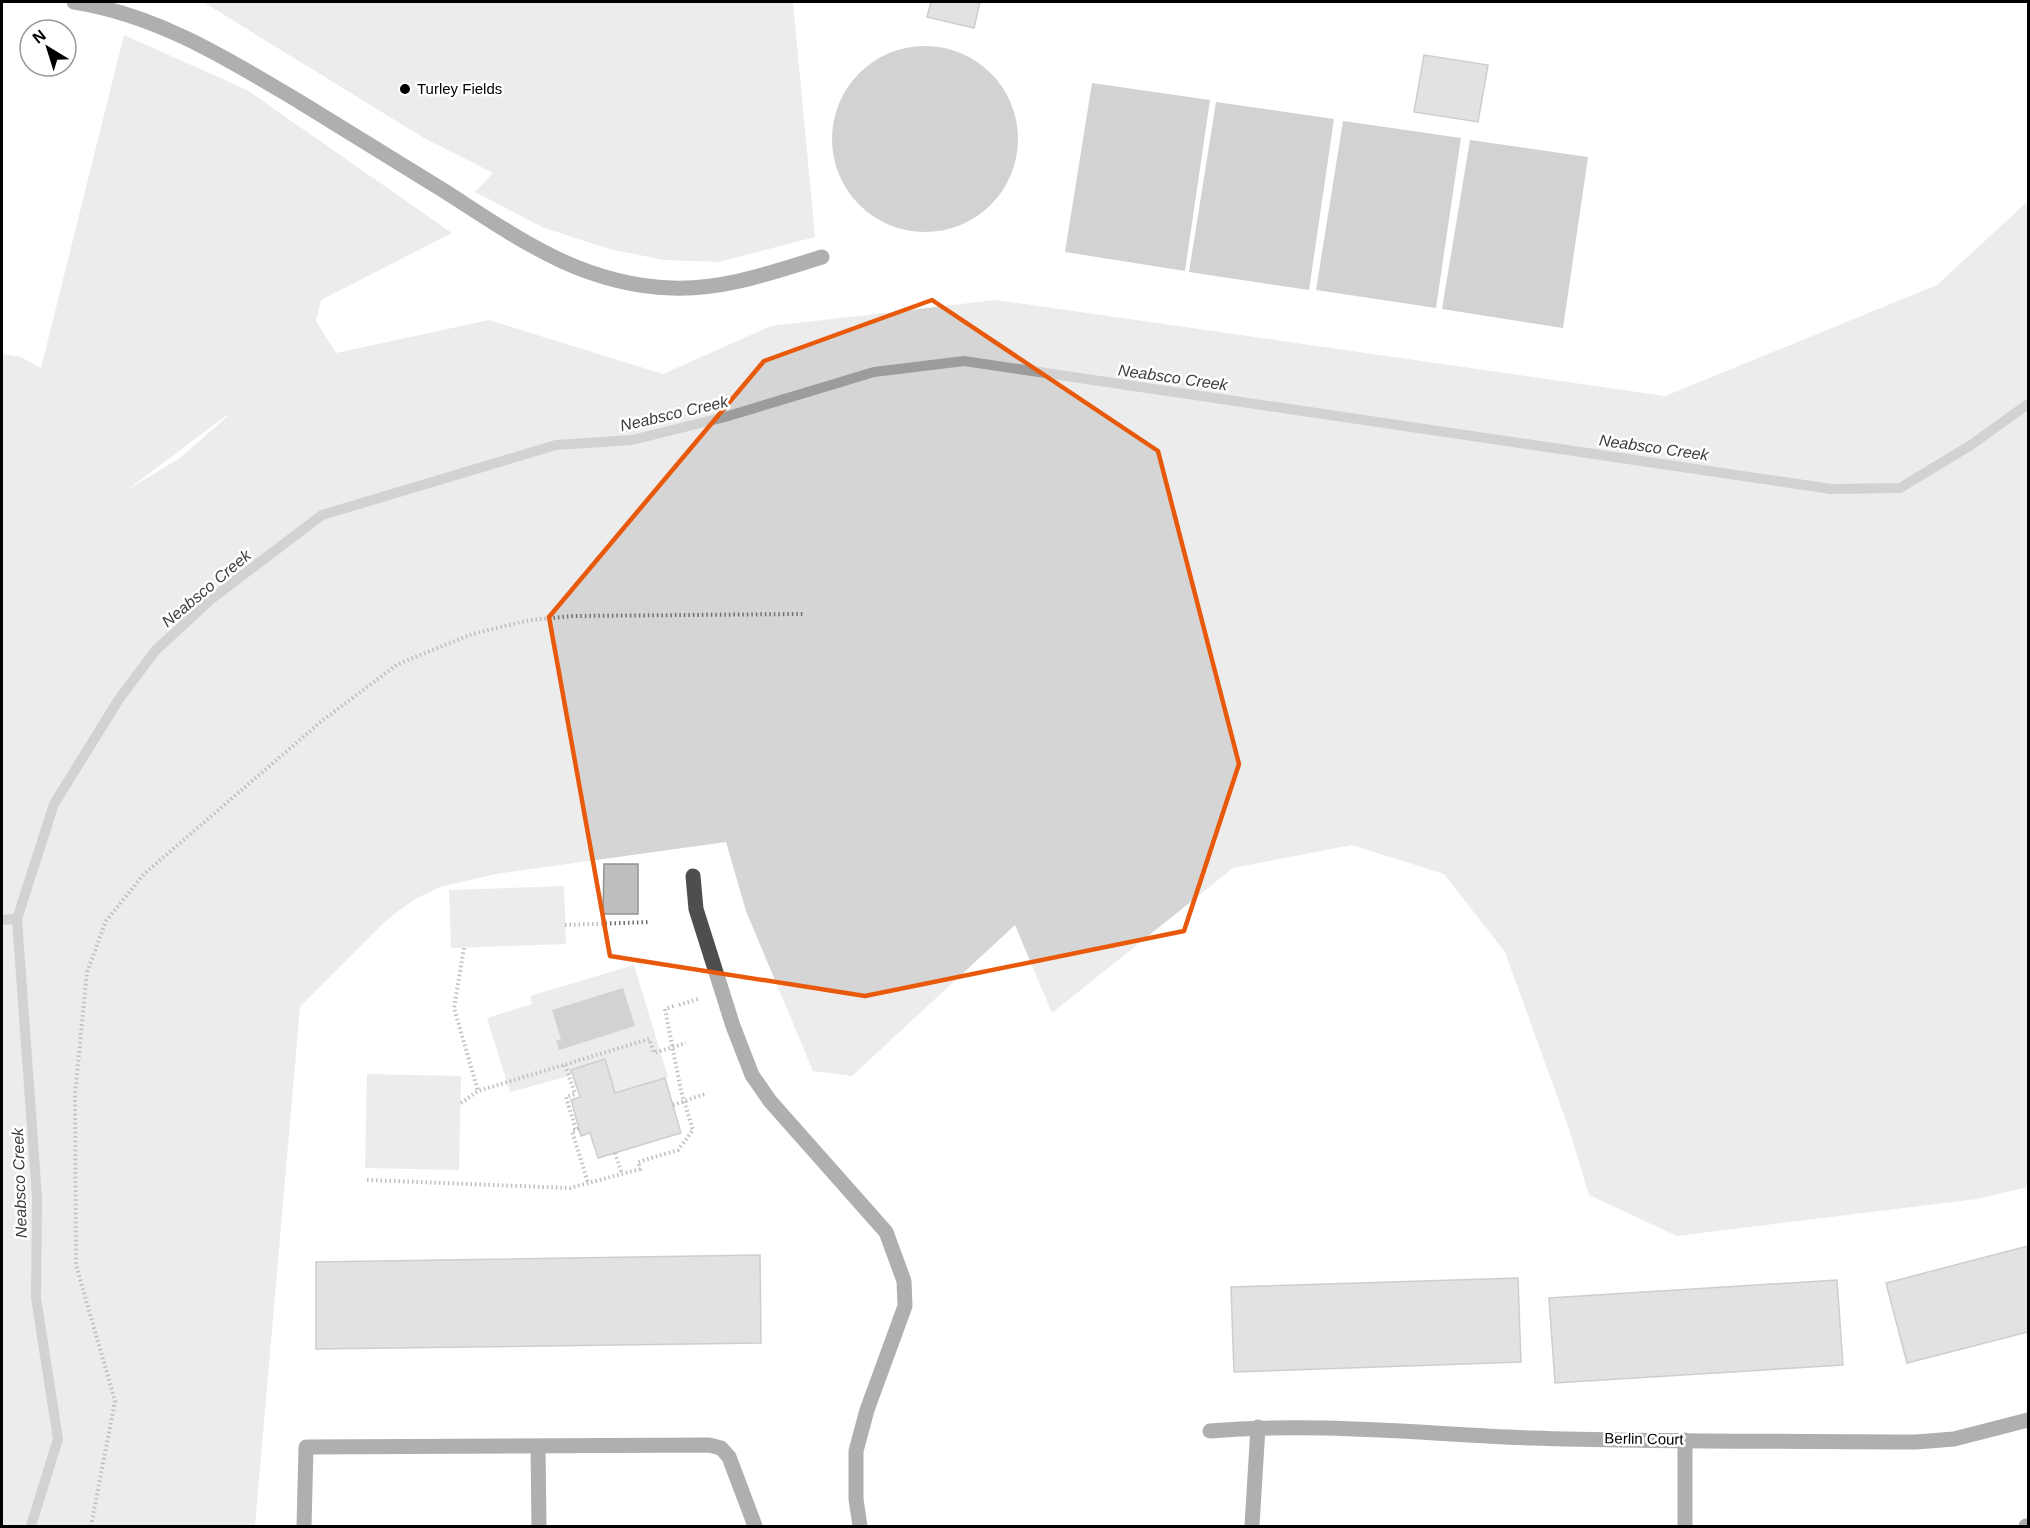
<svg xmlns="http://www.w3.org/2000/svg" width="2030" height="1528" viewBox="0 0 2030 1528" font-family="Helvetica,sans-serif">
<style>
.green{fill:#d5d5d5;fill-rule:evenodd}
.water{fill:#9c9c9c}
.lines{fill:none;stroke-linecap:round;stroke-linejoin:round}
.stream{stroke:#9c9c9c;stroke-width:10}
.building{fill:#bebebe;stroke:#929292;stroke-width:1.5}
.path{stroke:#707070;stroke-width:4;stroke-dasharray:1.5 3;stroke-linecap:butt}
.minor{stroke:#4e4e4e;stroke-width:15}
.marked{fill:none;stroke:#e8590c;stroke-width:4.5;stroke-linejoin:round}
.poi-dot{fill:#000;stroke:#fff;stroke-width:2}
.labels{text-anchor:middle;stroke-width:5;stroke-linejoin:round;paint-order:stroke}
.poi-label{font-size:15px;fill:#000;stroke:#fff;text-anchor:start}
.street-label{font-size:15px;fill:#000;stroke:#fff}
.water-label{font-size:16px;font-style:italic;fill:#3d3d3d;stroke:#fff}
</style>
<rect width="100%" height="100%" fill="#fff"/>
<g class="green">
<polygon points="203,2 793,2 815,237 719,262 664,260 609,249 542,227 475,192 493,173 424,138"/>
<path d="M 124,35 L 247,90 L 452,233 L 321,300 L 316,321 L 336,353 L 489,320 L 663,374 L 771,326 L 996,300 L 1665,396 L 1937,285 L 2028,201 L 2028,1187 L 1977,1199 L 1677,1236 L 1589,1195 L 1569,1129 L 1505,952 L 1444,874 L 1352,845 L 1233,868 L 1052,1013 L 1015,925 L 852,1076 L 813,1071 L 746,911 L 726,842 L 496,874 L 440,887 L 415,899 L 389,918 L 300,1007 L 255,1526 L 2,1526 L 2,354 L 21,357 L 41,368 ZM 228,416 L 180,458 L 127,490 L 227,415 Z"/>
<polygon points="564,886 566,944 451,948 449,890"/>
<polygon points="634,965 668,1077 615,1093 605,1060 571,1070 572,1074 569,1076 510,1092 487,1018 532,1004 530,996"/>
<polygon points="367,1074 461,1076 459,1170 365,1168"/>
</g>
<g class="water">
<circle cx="925" cy="139" r="93"/>
<polygon points="1092,83 1210,100 1185,271 1065,252"/>
<polygon points="1216,102 1334,119 1309,290 1189,272"/>
<polygon points="1343,121 1461,138 1436,308 1316,290"/>
<polygon points="1470,140 1588,157 1563,328 1442,309"/>
<polygon points="623,988 635,1026 559,1050 556,1041 561,1039 552,1010"/>
</g>
<g class="lines">
<g class="stream">
<polyline points="2,920 17,919"/>
<polyline points="31,1526 58,1439 36,1298 37,1197 17,919 54,804 119,699 155,651 210,600 322,515 556,445 632,440 725,417 874,372 964,361 1831,489 1900,488 1971,445 2028,404"/>
</g>
</g>
<g class="building">
<polygon points="931,2 980,2 974,28 927,17"/>
<polygon points="1424,55 1488,65 1478,122 1414,112"/>
<polygon points="604,864 638,864 638,914 603,914"/>
<polygon points="605,1059 615,1093 665,1078 681,1133 598,1158 590,1133 581,1136 579,1129 571,1100 580,1097 571,1070"/>
<polygon points="2028,1246 2028,1332 1907,1363 1886,1283"/>
<polygon points="760,1255 761,1343 316,1349 316,1262"/>
<polygon points="1518,1278 1521,1362 1234,1372 1231,1287"/>
<polygon points="1837,1280 1843,1365 1555,1383 1549,1298"/>
</g>
<g class="lines">
<g class="path">
<polyline points="565,925 650,922"/>
<polyline points="464,948 454,1008 478,1091"/>
<polyline points="679,1005 698,999"/>
<polyline points="565,1065 575,1094 566,1097 576,1130"/>
<polyline points="461,1103 478,1091 649,1039 654,1053 686,1043"/>
<polyline points="673,1105 705,1094"/>
<polyline points="579,1129 572,1131 588,1183"/>
<polyline points="615,1153 622,1174"/>
<polyline points="367,1180 570,1188 640,1169 638,1162 678,1150 693,1130 681,1091 665,1009 674,1006"/>
<polyline points="91,1526 115,1401 76,1265 75,1094 87,972 106,921 144,874 323,720 398,664 472,634 530,620 573,616 803,614"/>
</g>
<g class="minor">
<path d="M 74,2 C 158,15 228,59 300,102 C 349,132 398,162 446,192 C 519,239 582,285 672,288 C 724,290 773,272 822,257"/>
<polyline points="693,876 696,909 733,1026 752,1075 770,1101 886,1232 904,1281 905,1306 867,1410 856,1451 856,1499 860,1526"/>
<path d="M 1210,1431 C 1316,1422 1424,1434 1531,1438 C 1659,1442 1788,1441 1916,1442 L 1954,1439 L 2028,1420"/>
<polyline points="538,1447 539,1526"/>
<polyline points="304,1526 306,1447 709,1445 721,1448 729,1457 755,1526"/>
<polyline points="1252,1526 1258,1427"/>
<polyline points="1685,1526 1685,1440"/>
<polyline points="2026,1526 2028,1526"/>
</g>
</g>
<path d="M0 0H2030V1528H0ZM 932,300 L 1158,451 L 1239,764 L 1184,931 L 865,996 L 610,956 L 549,617 L 764,361 Z" fill="#fff" fill-opacity=".55" fill-rule="evenodd"/>
<path class="marked" d="M 932,300 L 1158,451 L 1239,764 L 1184,931 L 865,996 L 610,956 L 549,617 L 764,361 Z"/>
<circle class="poi-dot" cx="405" cy="89" r="6"/>
<g class="labels">
<g class="poi-label">
<text x="417" y="94">Turley Fields</text>
</g>
<g class="street-label">
<text transform="translate(1644 1439) rotate(1)" y="5">Berlin Court</text>
</g>
<g class="water-label">
<text transform="translate(1173 377) rotate(8)" y="6">Neabsco Creek</text>
<text transform="translate(674 413) rotate(-13)" y="6">Neabsco Creek</text>
<text transform="translate(1654 447) rotate(8)" y="6">Neabsco Creek</text>
<text transform="translate(206 588) rotate(-40)" y="6">Neabsco Creek</text>
<text transform="translate(19 1183) rotate(-92)" y="6">Neabsco Creek</text>
</g>
</g>
<rect width="2030" height="1528" fill="none" stroke="#000000" stroke-width="6"/>
<g transform="translate(48 48) rotate(322)"><circle r="28" fill="#ffffff" stroke="#999999" stroke-width="1.5"/>
<path d="M0-4.5L10 22L0 15L-10 22Z" fill="#000000"/>
<text y="-9" font-size="16" font-weight="bold" text-anchor="middle" fill="#000000">N</text>
</g>
</svg>
